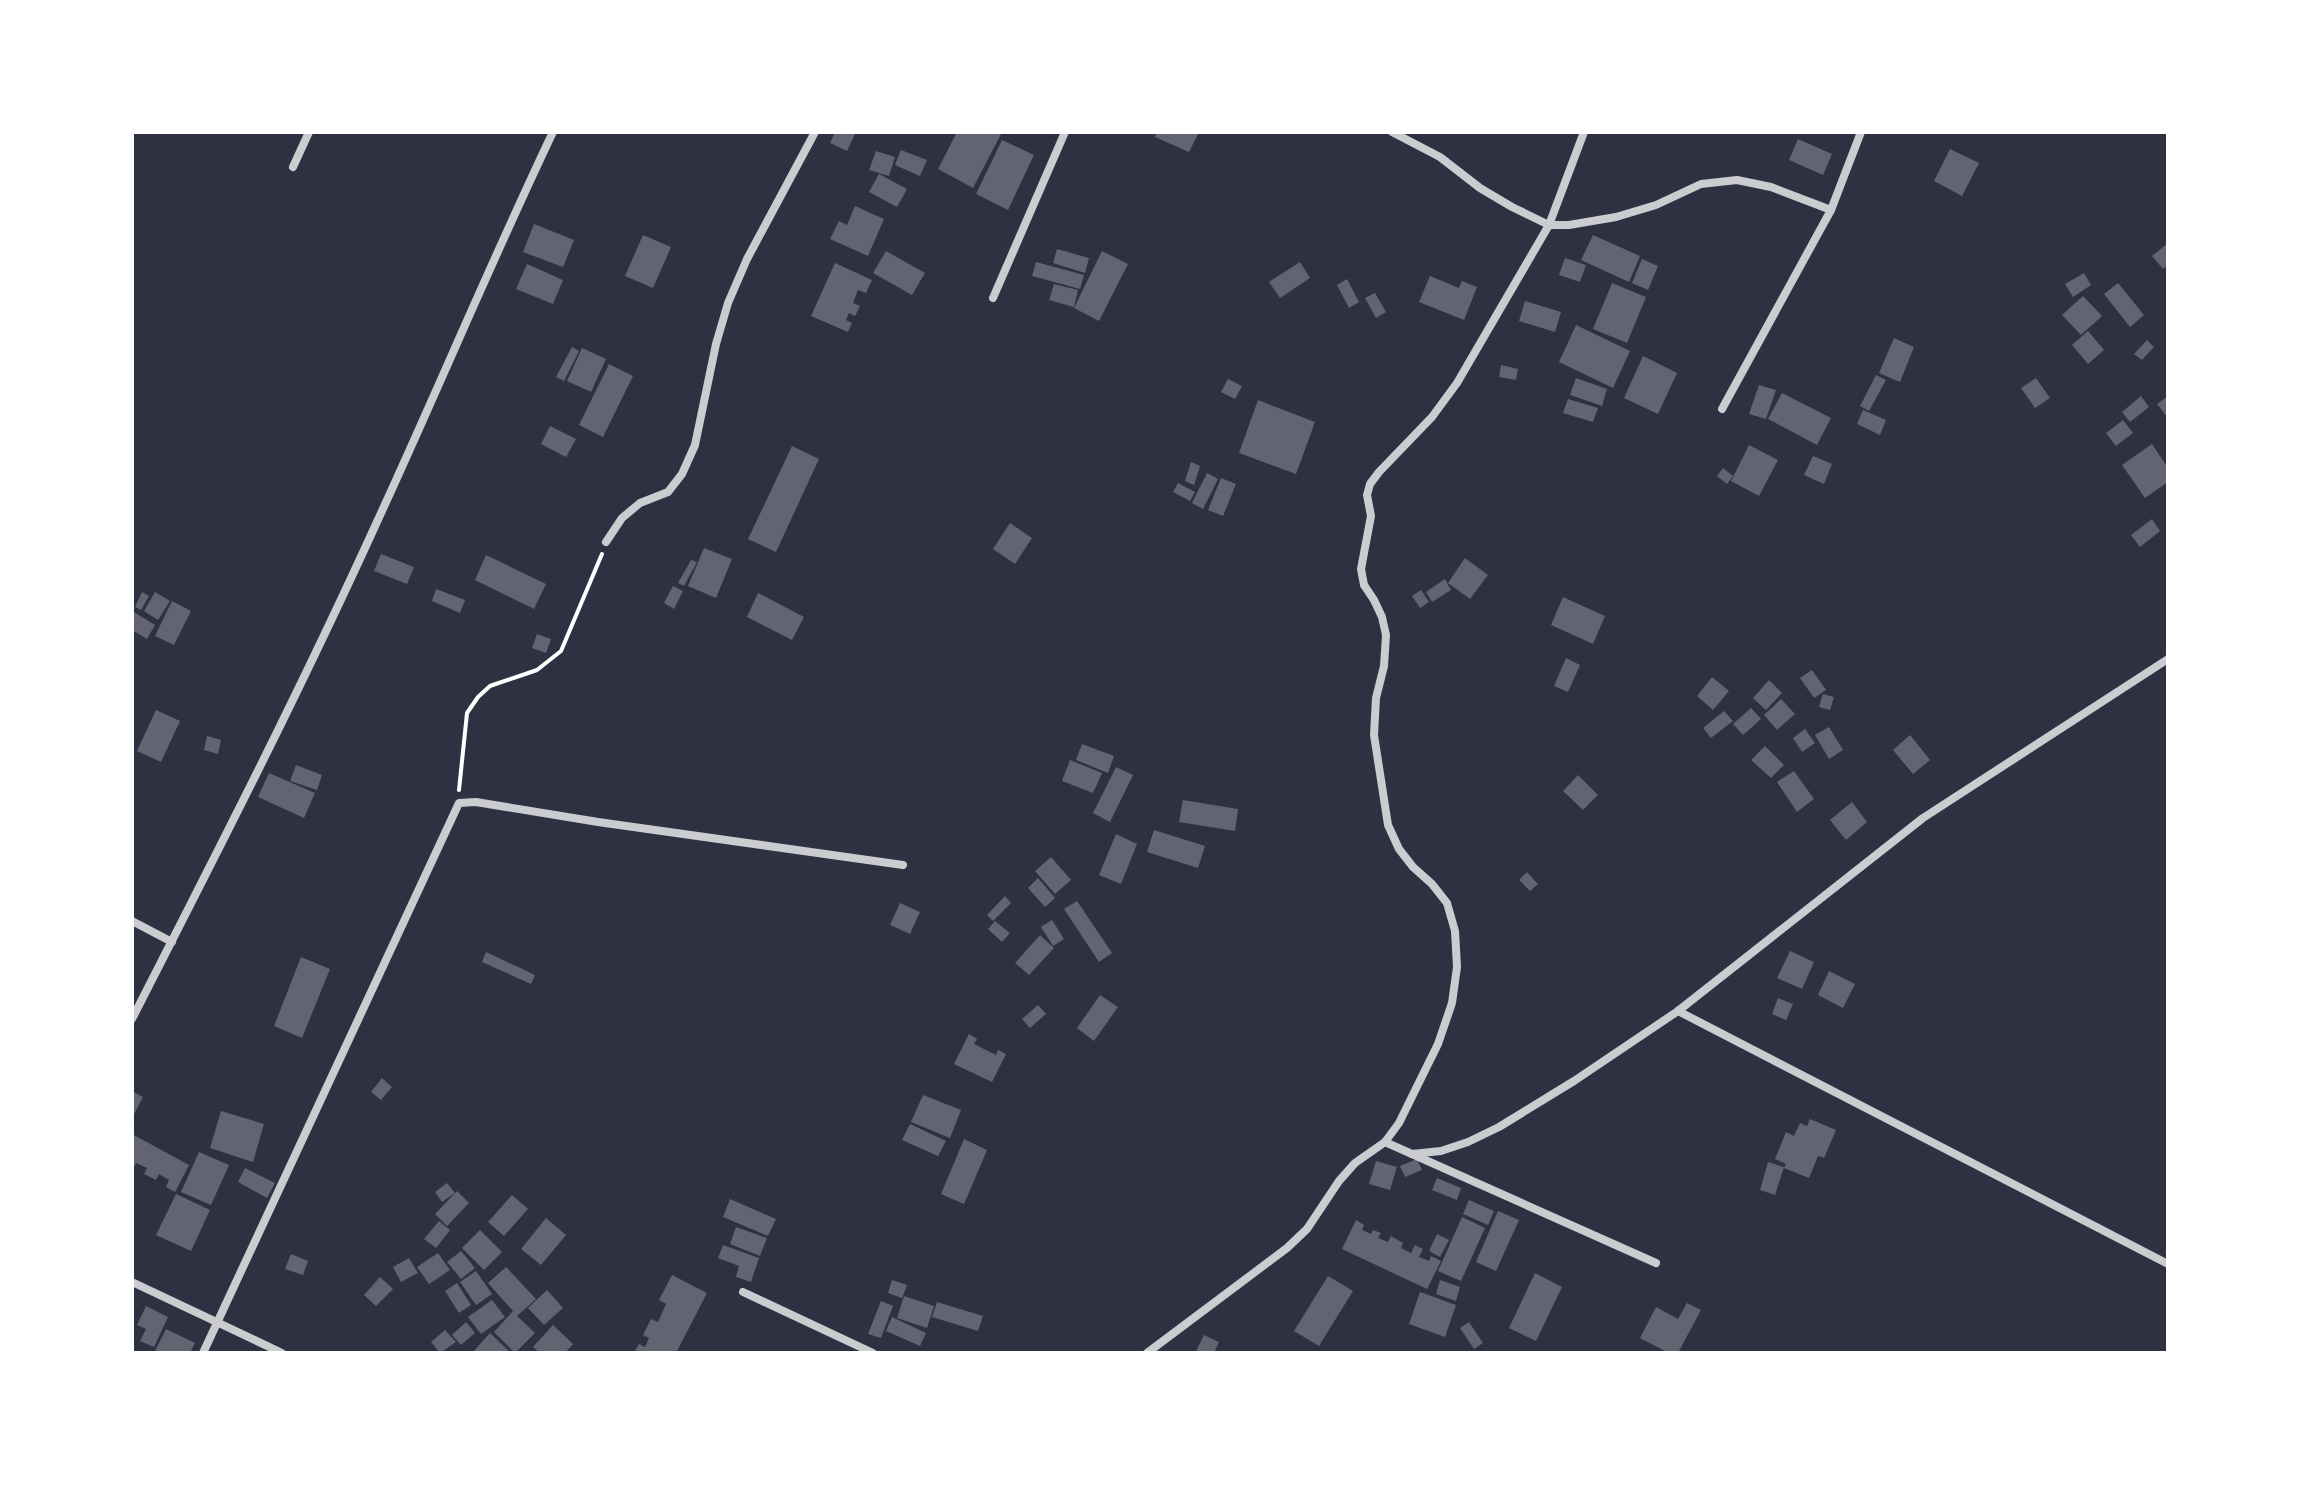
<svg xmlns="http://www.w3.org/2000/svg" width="2300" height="1485" viewBox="0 0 2300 1485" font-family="Jost,sans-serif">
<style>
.building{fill:#626471}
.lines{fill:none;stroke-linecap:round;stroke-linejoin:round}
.path{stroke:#fff;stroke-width:4}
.minor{stroke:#caccd0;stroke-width:8}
</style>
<rect width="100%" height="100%" fill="#2d3142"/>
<g class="building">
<polygon points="835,132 856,132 847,151 830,143"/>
<polygon points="957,132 1002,132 973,188 938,169"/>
<polygon points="1157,132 1199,132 1189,152 1155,137"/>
<polygon points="1798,139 1832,154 1823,175 1789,160"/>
<polygon points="1002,140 1034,155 1008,210 976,194"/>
<polygon points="1950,149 1979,163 1962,196 1934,181"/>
<polygon points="901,150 927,160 920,176 895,165"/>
<polygon points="876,151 895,157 889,176 869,170"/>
<polygon points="879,174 907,189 897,207 869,192"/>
<polygon points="855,206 884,219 868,256 830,239 839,221 847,225"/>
<polygon points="534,224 574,240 563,267 523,252"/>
<polygon points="643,235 671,247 653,288 625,276"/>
<polygon points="1593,235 1640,256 1629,282 1581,260"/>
<polygon points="2168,243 2168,264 2163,269 2152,256"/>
<polygon points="1057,249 1089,258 1085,273 1053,263"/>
<polygon points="886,251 925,273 912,295 873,273"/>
<polygon points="1102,251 1128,264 1099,321 1074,308"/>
<polygon points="1565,258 1586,265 1580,282 1559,275"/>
<polygon points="1642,259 1658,266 1648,290 1632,283"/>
<polygon points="1036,262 1084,275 1080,289 1032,276"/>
<polygon points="1300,262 1310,278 1280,298 1269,282"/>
<polygon points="835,263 872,280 866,293 858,290 853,303 860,306 855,316 849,313 846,320 852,323 848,332 811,316"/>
<polygon points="527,264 563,280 553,304 516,289"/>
<polygon points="2084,273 2091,285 2073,297 2065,284"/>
<polygon points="1430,276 1459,288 1462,281 1477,287 1464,320 1419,302"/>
<polygon points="1347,279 1359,302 1349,308 1337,285"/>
<polygon points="1612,283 1646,297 1627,343 1593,329"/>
<polygon points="2118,283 2144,315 2130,327 2104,294"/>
<polygon points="1054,284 1078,290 1074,307 1049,300"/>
<polygon points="1375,293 1386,312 1376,318 1365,298"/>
<polygon points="2083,296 2102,316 2081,335 2062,315"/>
<polygon points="1525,301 1561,312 1555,332 1519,321"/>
<polygon points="1576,325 1630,351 1613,388 1559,362"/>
<polygon points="2088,331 2104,350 2088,364 2072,345"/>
<polygon points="1894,338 1914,347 1900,382 1879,373"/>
<polygon points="2147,340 2154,347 2142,360 2134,354"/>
<polygon points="572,347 579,351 564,381 556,377"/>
<polygon points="582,348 606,359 591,392 567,381"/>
<polygon points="1643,356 1677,373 1658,414 1624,398"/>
<polygon points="609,364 633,376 603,437 579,425"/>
<polygon points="1501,365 1518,369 1516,380 1499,377"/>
<polygon points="1876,375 1886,380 1869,411 1860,406"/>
<polygon points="1576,378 1607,389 1602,406 1570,395"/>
<polygon points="2036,378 2050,398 2035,408 2021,388"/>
<polygon points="1228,379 1242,386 1235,399 1221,392"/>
<polygon points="1759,385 1776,390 1766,419 1749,414"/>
<polygon points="1782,393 1831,418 1817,445 1768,419"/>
<polygon points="2141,396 2149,407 2130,422 2122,412"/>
<polygon points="2168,396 2168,418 2157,404"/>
<polygon points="1568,399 1598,408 1593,422 1563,413"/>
<polygon points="1258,400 1315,422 1296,474 1239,453"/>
<polygon points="1863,410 1886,420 1880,435 1857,424"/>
<polygon points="2123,420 2133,433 2116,446 2106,433"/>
<polygon points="550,426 576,439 566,457 541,444"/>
<polygon points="2152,444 2168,468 2168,482 2145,498 2122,465"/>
<polygon points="1749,445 1778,460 1759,496 1731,481"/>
<polygon points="792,446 819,459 776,552 748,539"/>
<polygon points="1813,456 1832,464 1824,484 1804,475"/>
<polygon points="1191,462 1200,466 1194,485 1185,481"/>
<polygon points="1723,468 1733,476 1727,484 1717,476"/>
<polygon points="1207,473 1218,479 1203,509 1192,503"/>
<polygon points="1221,478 1236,484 1223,516 1208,510"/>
<polygon points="1178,483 1195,492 1190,501 1173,492"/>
<polygon points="2152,519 2160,531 2140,547 2131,535"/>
<polygon points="1010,523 1032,538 1015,564 993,549"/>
<polygon points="704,548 732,559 716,598 688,586"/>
<polygon points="381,554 414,567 407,584 374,571"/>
<polygon points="486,555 546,584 534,609 475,580"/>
<polygon points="1465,558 1488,575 1470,599 1448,583"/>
<polygon points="691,560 697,562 684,586 678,583"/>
<polygon points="1445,579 1451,590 1432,602 1426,592"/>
<polygon points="673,586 683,591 674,609 664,603"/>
<polygon points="436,589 465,600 460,613 432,601"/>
<polygon points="1421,590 1429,602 1420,608 1412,596"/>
<polygon points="142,592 149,596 141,610 135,607"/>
<polygon points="155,592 170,601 158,620 144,611"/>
<polygon points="758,593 804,617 792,640 747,617"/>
<polygon points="1563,597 1605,616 1593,644 1551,625"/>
<polygon points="172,601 191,611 174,645 155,636"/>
<polygon points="134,612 155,625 147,639 132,630"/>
<polygon points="537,634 551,639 546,653 532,648"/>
<polygon points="1566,658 1580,665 1568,692 1554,686"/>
<polygon points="1812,670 1826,690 1814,698 1800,678"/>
<polygon points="1712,677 1729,691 1713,710 1697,696"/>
<polygon points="1769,680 1782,693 1766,710 1753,698"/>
<polygon points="1823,694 1834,697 1830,710 1819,707"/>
<polygon points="1781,699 1795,714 1777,730 1764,715"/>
<polygon points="1751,708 1761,719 1743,735 1733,724"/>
<polygon points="156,710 180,721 161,762 137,751"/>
<polygon points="1724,711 1733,721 1711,738 1703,728"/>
<polygon points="1829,727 1843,750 1829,759 1815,735"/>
<polygon points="1805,729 1815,743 1802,752 1793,738"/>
<polygon points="1910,735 1930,760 1913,774 1893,750"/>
<polygon points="207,736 221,740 218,754 204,750"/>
<polygon points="1082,744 1114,756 1108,773 1076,760"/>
<polygon points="1765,746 1784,765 1771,778 1751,760"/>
<polygon points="1070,760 1102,773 1093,793 1062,781"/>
<polygon points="296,765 322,775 317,790 290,781"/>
<polygon points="1116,767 1133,775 1110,822 1093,813"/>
<polygon points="1794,771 1814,799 1797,812 1777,782"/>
<polygon points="269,773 315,793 304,818 258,797"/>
<polygon points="1578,775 1598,795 1583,810 1563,791"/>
<polygon points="1183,800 1238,809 1235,831 1179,822"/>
<polygon points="1852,802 1867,822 1846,840 1830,820"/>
<polygon points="1154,830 1205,846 1198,868 1147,852"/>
<polygon points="1116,834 1137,844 1121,884 1099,875"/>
<polygon points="1051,857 1071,880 1055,894 1035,871"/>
<polygon points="1527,872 1538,884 1530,891 1519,880"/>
<polygon points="1038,878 1055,898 1045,907 1028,888"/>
<polygon points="1005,896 1011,903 993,921 987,915"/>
<polygon points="1077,901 1112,953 1099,962 1064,909"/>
<polygon points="900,903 920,912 910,934 890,925"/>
<polygon points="1052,920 1064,939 1053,946 1041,927"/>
<polygon points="995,921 1010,933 1002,942 988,929"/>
<polygon points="1040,935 1054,948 1029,975 1015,963"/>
<polygon points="1790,951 1814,962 1802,989 1777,978"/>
<polygon points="486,952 535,975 531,984 482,962"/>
<polygon points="301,957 330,969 302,1038 274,1026"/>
<polygon points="1829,971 1855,984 1843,1008 1818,995"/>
<polygon points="1100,995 1118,1007 1094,1041 1077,1028"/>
<polygon points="1778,998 1793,1004 1786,1020 1772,1014"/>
<polygon points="1038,1005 1046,1014 1030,1028 1022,1019"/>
<polygon points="969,1034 977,1039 974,1044 996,1055 998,1050 1006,1054 992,1082 954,1064"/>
<polygon points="382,1078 392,1087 381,1100 371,1092"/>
<polygon points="132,1091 143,1097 132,1118"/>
<polygon points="923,1095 961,1110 950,1138 911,1122"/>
<polygon points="221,1111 264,1124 253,1162 210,1148"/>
<polygon points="1810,1119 1836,1130 1824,1158 1818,1156 1809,1178 1784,1168 1786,1164 1775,1159 1786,1132 1794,1136 1800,1123 1807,1126"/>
<polygon points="910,1124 946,1141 938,1156 902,1140"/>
<polygon points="132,1134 189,1165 175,1192 166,1187 169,1180 159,1174 156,1180 144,1174 147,1168 136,1163 132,1171"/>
<polygon points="964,1139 987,1150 964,1204 941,1194"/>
<polygon points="199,1152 229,1165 211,1205 181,1192"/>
<polygon points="1417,1159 1422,1170 1405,1177 1400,1166"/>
<polygon points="1376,1161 1397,1167 1390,1190 1369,1184"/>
<polygon points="1768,1162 1784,1167 1775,1195 1760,1190"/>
<polygon points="245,1168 275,1183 267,1198 238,1182"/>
<polygon points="1437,1178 1461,1188 1457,1200 1432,1190"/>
<polygon points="447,1183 455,1193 442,1202 435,1192"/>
<polygon points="457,1191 469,1203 447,1226 435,1214"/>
<polygon points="176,1194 210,1210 191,1251 156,1235"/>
<polygon points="512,1195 528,1209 504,1236 488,1222"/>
<polygon points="730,1199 776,1219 768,1236 723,1217"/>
<polygon points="1469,1200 1494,1211 1488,1225 1463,1214"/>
<polygon points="1498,1211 1519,1220 1496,1271 1476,1262"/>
<polygon points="1462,1217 1485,1228 1461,1281 1438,1271"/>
<polygon points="546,1218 566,1235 541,1265 521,1249"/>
<polygon points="1356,1220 1364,1225 1362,1230 1371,1234 1373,1230 1381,1233 1378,1238 1388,1242 1391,1236 1403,1243 1401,1248 1411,1253 1415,1245 1423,1249 1419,1257 1429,1261 1431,1256 1441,1261 1427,1289 1342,1249"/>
<polygon points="439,1221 450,1230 436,1248 424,1239"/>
<polygon points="736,1227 767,1238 760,1256 730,1244"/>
<polygon points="480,1230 502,1252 484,1270 462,1248"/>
<polygon points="1437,1234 1449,1240 1440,1257 1429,1251"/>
<polygon points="723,1245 759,1258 751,1282 736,1277 739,1266 718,1258"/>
<polygon points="461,1251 475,1268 461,1279 447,1262"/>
<polygon points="438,1253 450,1270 429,1284 417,1267"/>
<polygon points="291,1254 308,1261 303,1275 285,1269"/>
<polygon points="409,1258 418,1273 401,1282 393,1267"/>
<polygon points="506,1267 536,1299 517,1316 535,1333 515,1353 494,1332 513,1311 488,1283"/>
<polygon points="476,1271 492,1294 476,1305 460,1282"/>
<polygon points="1535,1273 1562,1287 1536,1341 1509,1328"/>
<polygon points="672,1275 707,1293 676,1353 634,1353 639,1344 645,1347 649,1338 643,1335 651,1319 658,1322 666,1304 659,1300"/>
<polygon points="1328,1276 1353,1291 1319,1346 1294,1331"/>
<polygon points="380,1277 393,1289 376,1306 364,1295"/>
<polygon points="892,1280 907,1285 902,1298 888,1293"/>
<polygon points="1440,1280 1460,1287 1456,1301 1436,1294"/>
<polygon points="457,1283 471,1305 459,1313 445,1291"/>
<polygon points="547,1290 563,1308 544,1325 528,1308"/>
<polygon points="1420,1292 1456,1305 1445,1337 1409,1324"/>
<polygon points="904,1296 934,1306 927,1328 897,1318"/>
<polygon points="492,1300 505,1317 481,1334 468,1317"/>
<polygon points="881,1301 893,1306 881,1338 868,1334"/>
<polygon points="937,1302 983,1316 978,1331 932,1317"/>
<polygon points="1687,1303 1701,1310 1678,1353 1669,1353 1640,1338 1656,1307 1678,1319"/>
<polygon points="146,1306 168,1317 154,1347 140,1341 146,1329 137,1325"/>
<polygon points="892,1317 926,1333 920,1346 886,1331"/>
<polygon points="466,1322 475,1333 461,1345 452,1335"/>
<polygon points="1469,1322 1483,1343 1474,1349 1460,1328"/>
<polygon points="553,1325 573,1344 565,1353 540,1353 533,1347"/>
<polygon points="166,1329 195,1343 190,1353 154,1353"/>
<polygon points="445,1330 456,1342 440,1353 431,1342"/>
<polygon points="490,1333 511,1353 472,1353"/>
<polygon points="1204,1335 1219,1342 1214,1353 1195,1353"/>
</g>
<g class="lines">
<polyline class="path" points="459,790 467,713 478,697 490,686 537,670 561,651 602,554"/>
<g class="minor">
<polyline points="1392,132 1440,157 1480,188 1512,207 1549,225 1569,225 1616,217 1656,205 1701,184 1737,180 1771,187 1831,210 1722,409"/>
<polyline points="293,167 309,132"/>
<polyline points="1831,210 1861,132"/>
<polyline points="993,298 1065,132"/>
<polyline points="606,542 622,518 640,503 668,492 682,474 695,445 716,344 728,303 747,259 815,132"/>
<polyline points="132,921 172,942"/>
<polyline points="1678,1011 2168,1264"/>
<path d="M 132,1019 C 216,855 300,691 376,524 C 436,394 491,262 553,132"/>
<polyline points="1385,1142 1656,1263"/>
<polyline points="1412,1154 1441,1151 1468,1142 1499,1127 1574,1081 1678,1011 1923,818 2168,659"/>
<polyline points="132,1282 282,1353"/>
<polyline points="743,1292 873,1353"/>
<polyline points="203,1353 459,803 476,802 598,822 903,865"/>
<polyline points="1147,1353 1287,1248 1307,1229 1339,1181 1355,1163 1385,1142 1399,1123 1438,1044 1452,1003 1457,967 1455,931 1447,903 1432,884 1413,867 1399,849 1388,825 1374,735 1376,698 1384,666 1386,635 1382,617 1374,600 1364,585 1361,569 1371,516 1367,495 1370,484 1379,472 1432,417 1457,383 1549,225 1584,132"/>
</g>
</g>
<rect width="2300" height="1485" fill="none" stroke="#ffffff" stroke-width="268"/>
</svg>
